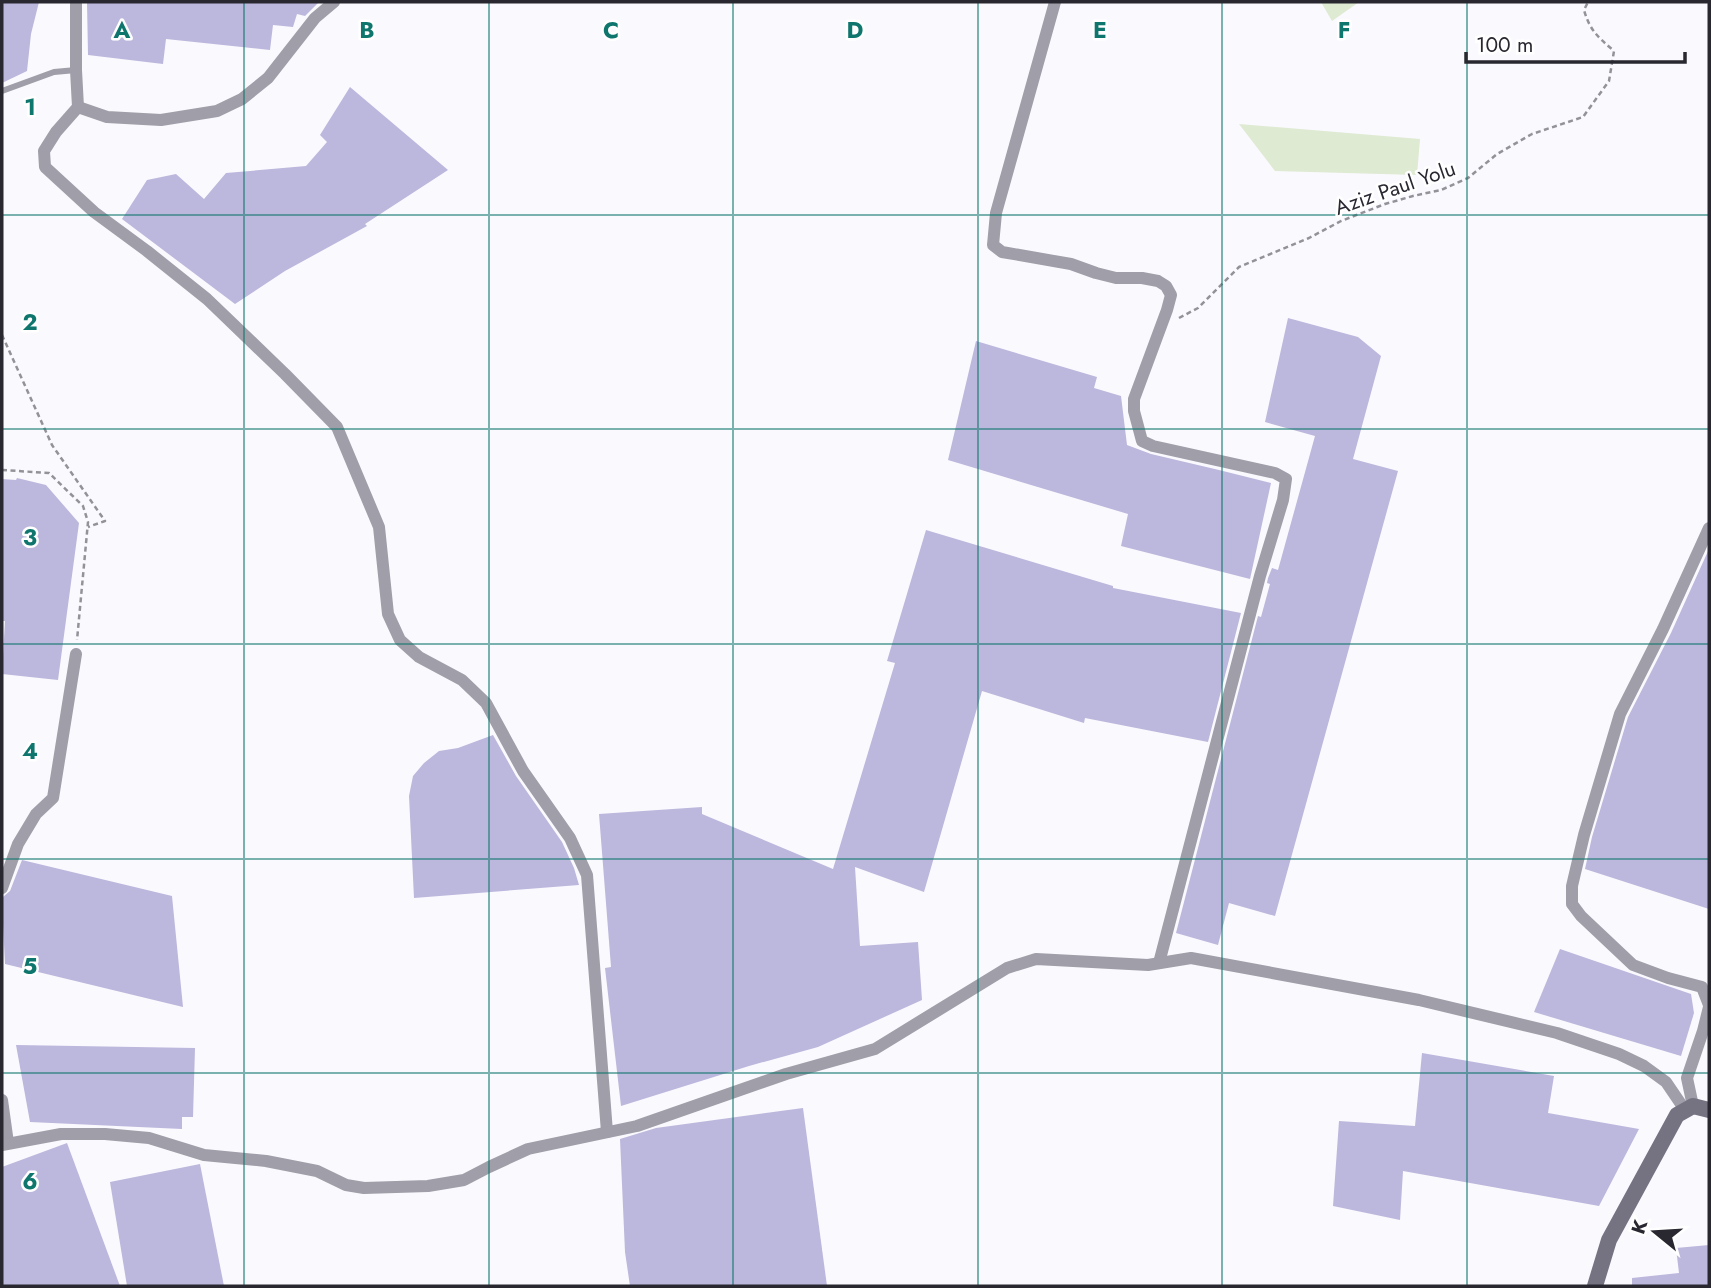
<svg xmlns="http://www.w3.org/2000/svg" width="1711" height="1288" viewBox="0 0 1711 1288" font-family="Jost,sans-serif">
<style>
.green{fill:#deead2}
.building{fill:#bcb7dc}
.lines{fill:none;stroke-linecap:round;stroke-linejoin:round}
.path{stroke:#939299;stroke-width:2.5;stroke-dasharray:5 3.5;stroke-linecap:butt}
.lane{stroke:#9f9ea9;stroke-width:6}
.street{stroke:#9f9ea9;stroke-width:12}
.secondary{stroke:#757382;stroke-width:16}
.grid{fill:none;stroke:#0f766e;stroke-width:2;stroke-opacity:0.55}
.labels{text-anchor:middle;stroke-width:5;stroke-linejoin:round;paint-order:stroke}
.street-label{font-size:21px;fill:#292831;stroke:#fff}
.grid-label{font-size:23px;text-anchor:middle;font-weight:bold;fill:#0f766e;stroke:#fff;stroke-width:5;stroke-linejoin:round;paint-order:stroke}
</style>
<rect width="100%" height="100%" fill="#faf9fe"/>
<g class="green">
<polygon points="1321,2 1359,2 1332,21"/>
<polygon points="1239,124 1420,139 1417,175 1275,171"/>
</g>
<g class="building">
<polygon points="2,2 39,2 31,34 27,71 2,83"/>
<polygon points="87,2 319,2 305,16 297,14 293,27 273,25 270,50 166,39 163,64 88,55"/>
<polygon points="350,87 448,170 365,224 367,226 285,271 235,304 122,219 147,180 176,174 204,199 226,173 306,166 327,142 320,135"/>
<polygon points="1288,318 1358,337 1381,356 1353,459 1398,471 1275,916 1229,903 1218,945 1176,933 1258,616 1261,617 1270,584 1267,583 1268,578 1272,568 1278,570 1315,436 1265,422"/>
<polygon points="976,341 1097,377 1094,388 1121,396 1127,445 1151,454 1219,470 1271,483 1250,579 1121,546 1128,514 948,460"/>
<polygon points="17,478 46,485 79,523 58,680 2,674 5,621 2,621 2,479 16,480"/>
<polygon points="926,530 1113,586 1113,588 1241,613 1208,742 1085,718 1084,723 982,691 924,892 855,867 860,946 918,942 922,1000 818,1047 749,1066 621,1106 605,968 611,967 599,814 702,807 702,814 833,869 895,663 887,661"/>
<polygon points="1709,549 1709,909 1585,869 1592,837 1628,717 1671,633"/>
<polygon points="493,735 516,776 562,842 574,868 579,885 414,898 409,796 413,776 424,763 439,751 458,748"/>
<polygon points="22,860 172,896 183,1007 5,964 2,904 3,897 10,891"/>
<polygon points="1560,949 1691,994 1694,1013 1681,1056 1534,1012"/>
<polygon points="16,1045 195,1048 193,1117 182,1117 182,1129 30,1122"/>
<polygon points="1422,1053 1554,1076 1548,1113 1639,1129 1599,1206 1403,1171 1400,1220 1333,1206 1339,1121 1415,1126"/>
<polygon points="803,1108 827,1286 630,1286 625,1252 620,1139 656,1128"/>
<polygon points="67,1143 120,1286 2,1286 2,1167"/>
<polygon points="200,1164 224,1286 127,1286 110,1182"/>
<polygon points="1709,1245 1709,1286 1632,1286 1632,1278 1679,1273 1676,1248"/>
</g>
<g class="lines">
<g class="path">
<path d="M 1179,318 L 1198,308 L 1239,267 L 1309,238 L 1341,221 L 1385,204 L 1413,196 L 1441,190 L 1468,178 L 1497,154 L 1532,134 L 1583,117 L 1609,81 L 1614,51 C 1598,37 1590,31 1584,10 L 1588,2"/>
<polyline points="2,335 52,445 105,521 88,527"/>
<polyline points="2,470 49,473 83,506 88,522 77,640"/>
</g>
<polyline class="lane" points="2,91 54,72 76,70"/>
<g class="street">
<polyline points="76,2 76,70 78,107 56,132 44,151 45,167 94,212 147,251 207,299 285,374 337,427 379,527 388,614 400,640 419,657 462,680 486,703 523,771 570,838 587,875 607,1132"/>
<polyline points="1055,2 996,213 993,245 1002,252 1071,264 1096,273 1116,278 1142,278 1158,281 1166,286 1171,295 1167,310 1134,399 1134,411 1142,441 1153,446 1275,473 1286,479 1283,500 1260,576 1159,963"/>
<polyline points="78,107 107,117 161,120 217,111 242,99 268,78 315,18 334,2"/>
<polyline points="1709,528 1663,629 1620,714 1584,835 1572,886 1572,904 1581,916 1633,965 1668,978 1702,987 1709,1005"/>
<polyline points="2,888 18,844 36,814 53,798 76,654"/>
<polyline points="2,1100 8,1143"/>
<polyline points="1693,1106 1687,1078 1703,1031 1709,1007"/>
<polyline points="2,1145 61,1134 105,1134 149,1138 204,1155 266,1161 317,1171 346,1185 364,1188 428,1186 464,1180 489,1167 528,1149 637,1126 786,1074 875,1049 1007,968 1036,959 1148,965 1191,958 1419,1000 1557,1033 1619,1054 1644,1066 1666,1082 1685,1110"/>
</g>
<polyline class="secondary" points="1595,1286 1609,1240 1677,1115 1693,1106 1709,1110"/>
</g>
<path class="grid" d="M 244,2 L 244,1286M 489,2 L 489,1286M 733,2 L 733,1286M 978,2 L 978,1286M 1222,2 L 1222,1286M 1467,2 L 1467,1286M 2,215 L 1709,215M 2,429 L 1709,429M 2,644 L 1709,644M 2,859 L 1709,859M 2,1073 L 1709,1073"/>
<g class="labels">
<g class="street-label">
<text transform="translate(1395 188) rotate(-19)" y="7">Aziz Paul Yolu</text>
</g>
</g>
<g class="grid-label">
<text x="122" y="38">A</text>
<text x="367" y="38">B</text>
<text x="611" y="38">C</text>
<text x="855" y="38">D</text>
<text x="1100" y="38">E</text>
<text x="1344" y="38">F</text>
<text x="30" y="115">1</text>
<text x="30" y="330">2</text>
<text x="30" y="545">3</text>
<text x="30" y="759">4</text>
<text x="30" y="974">5</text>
<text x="30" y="1189">6</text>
</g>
<rect width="1711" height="1288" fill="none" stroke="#292831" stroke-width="7"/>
<g transform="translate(1655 1232) rotate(288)" stroke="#ffffff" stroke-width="5" paint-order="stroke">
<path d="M0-5L12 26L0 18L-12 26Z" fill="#292831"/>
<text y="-10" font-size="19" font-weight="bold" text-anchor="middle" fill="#292831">K</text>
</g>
<path d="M1466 52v10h219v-10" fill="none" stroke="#292831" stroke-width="3.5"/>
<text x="1476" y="52" font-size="21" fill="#292831" stroke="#ffffff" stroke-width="5" paint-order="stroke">100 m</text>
</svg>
